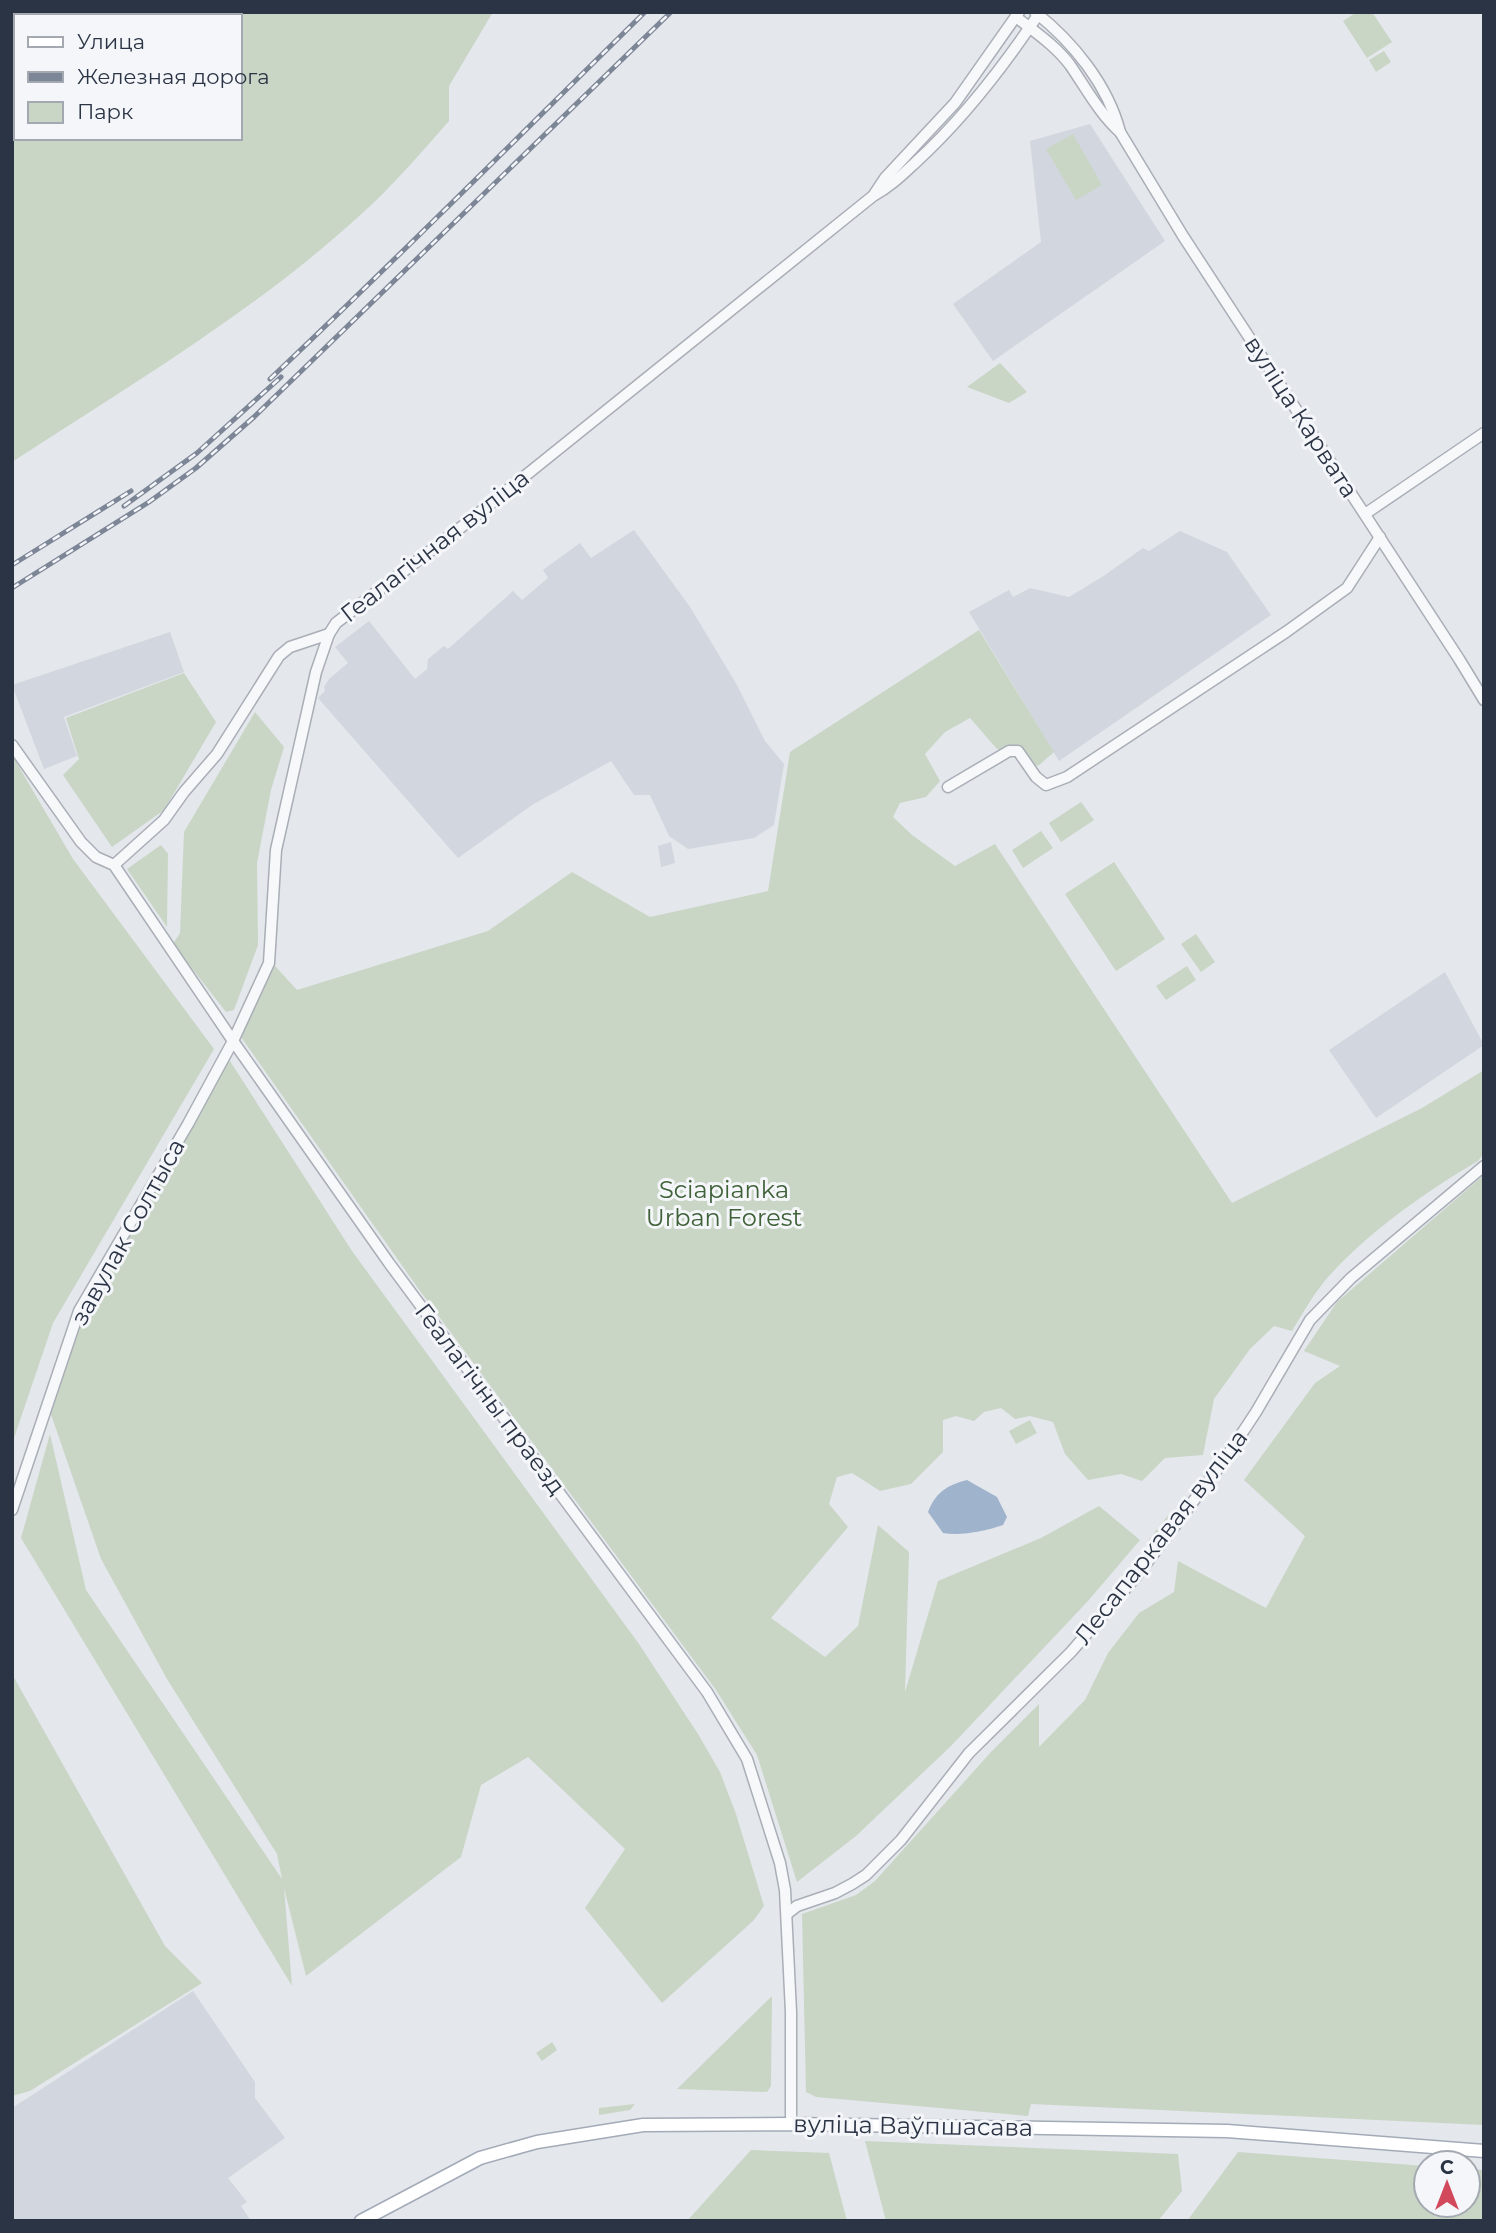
<svg xmlns="http://www.w3.org/2000/svg" width="1496" height="2233" viewBox="0 0 1496 2233" font-family="Montserrat,sans-serif">
<style>
.built{fill:#d2d6de}
.green{fill:#c9d6c5;fill-rule:evenodd}
.water{fill:#9fb4cc}
.lines{fill:none;stroke-linecap:round;stroke-linejoin:round}
.minor-casing{stroke:#a9aeb7;stroke-width:13}
.major-casing{stroke:#a3abb8;stroke-width:15}
.minor{stroke:#f7f8fa;stroke-width:10}
.major{stroke:#fff;stroke-width:12}
.rail-casing{stroke:#7d8696;stroke-width:5}
.rail{stroke:#f4f6f9;stroke-width:2.5;stroke-dasharray:8;stroke-linecap:butt}
.labels{text-anchor:middle;stroke-width:6;stroke-linejoin:round;paint-order:stroke}
.street-label{font-size:24px;fill:#2b3445;stroke:#f4f6f9}
.park-label{font-size:24px;fill:#3f6138;stroke:#f4f6f9}
</style>
<rect width="100%" height="100%" fill="#e4e7ec"/>
<g class="built">
<polygon points="1090,124 1165,241 993,361 953,304 1041,242 1030,141"/>
<polygon points="634,530 690,607 737,685 765,741 784,764 774,825 754,838 688,849 669,836 650,795 634,795 611,761 532,805 458,858 318,698 325,691 324,687 329,679 348,663 335,647 369,621 415,679 427,669 428,659 444,646 448,649 513,591 522,600 548,578 543,570 580,543 591,558"/>
<polygon points="1180,531 1227,552 1271,615 1059,761 969,612 1009,590 1013,597 1030,588 1069,597 1105,575 1143,548 1149,551"/>
<polygon points="170,632 184,672 64,717 77,756 44,769 12,685"/>
<polygon points="671,842 675,863 661,867 658,846"/>
<polygon points="1445,972 1484,1045 1376,1118 1329,1050"/>
<polygon points="193,1991 255,2082 255,2098 285,2138 228,2178 247,2202 241,2206 251,2221 12,2221 12,2108"/>
</g>
<g class="green">
<path d="M 12,12 L 493,12 L 449,86 L 449,121 C 420,154 391,188 358,217 C 254,312 130,385 12,462 ZM 16,16 L 240,16 L 240,138 L 16,138 Z"/>
<polygon points="1357,12 1372,12 1392,42 1367,58 1343,21"/>
<polygon points="1384,51 1391,62 1376,72 1369,60"/>
<polygon points="1073,134 1102,185 1076,200 1046,149"/>
<polygon points="1000,363 1027,392 1009,403 967,387"/>
<path d="M 979,630 L 1054,752 L 1038,766 L 997,749 L 970,718 L 945,732 L 925,754 L 940,781 L 926,797 L 900,803 L 893,817 L 912,835 L 955,866 L 995,844 L 1232,1203 L 1422,1108 L 1484,1070 L 1484,1153 L 1478,1161 C 1425,1192 1370,1231 1328,1277 C 1314,1293 1303,1313 1292,1331 L 1274,1326 L 1250,1349 L 1214,1399 L 1203,1455 L 1165,1458 L 1142,1481 L 1121,1474 L 1088,1480 L 1065,1454 L 1053,1422 L 1030,1416 L 1015,1419 L 1001,1408 L 984,1412 L 974,1421 L 956,1416 L 943,1420 L 943,1452 L 911,1484 L 880,1491 L 852,1473 L 837,1477 L 829,1504 L 848,1527 L 771,1618 L 825,1657 L 858,1626 L 878,1525 L 909,1552 L 905,1692 L 938,1581 L 1041,1538 L 1099,1506 L 1140,1540 L 1088,1601 L 951,1746 L 856,1836 L 797,1882 L 757,1755 L 716,1690 L 420,1291 L 236,1030 L 262,974 L 265,955 L 297,990 L 488,931 L 572,872 L 650,917 L 768,891 L 790,752 Z"/>
<polygon points="184,673 216,722 164,810 112,847 63,775 79,759 66,718"/>
<polygon points="255,712 284,747 271,790 257,863 258,945 234,1010 226,1012 173,944 180,933 184,832"/>
<polygon points="12,755 73,859 214,1049 53,1323 12,1444"/>
<polygon points="1081,802 1094,820 1061,842 1049,823"/>
<polygon points="1041,831 1053,848 1023,868 1012,850"/>
<polygon points="161,845 168,854 167,927 127,869"/>
<polygon points="1114,862 1165,939 1116,971 1065,894"/>
<polygon points="1196,934 1215,962 1201,972 1181,944"/>
<polygon points="1187,966 1196,980 1166,1000 1156,986"/>
<polygon points="228,1058 352,1251 639,1644 698,1734 720,1772 736,1814 764,1906 753,1921 662,2003 585,1908 625,1849 528,1757 481,1785 461,1857 306,1976 284,1888 292,1986 21,1538 50,1434 86,1590 282,1879 277,1854 167,1679 101,1559 46,1400 73,1334"/>
<polygon points="1484,1175 1484,2125 1031,2104 1028,2116 816,2097 806,2092 802,1914 856,1895 875,1881 991,1752 1039,1704 1039,1747 1085,1700 1108,1653 1139,1613 1174,1592 1178,1561 1266,1608 1305,1536 1244,1480 1315,1383 1340,1366 1304,1351 1337,1302"/>
<polygon points="1030,1420 1037,1433 1016,1444 1009,1431"/>
<polygon points="1169,1514 1172,1523 1154,1545 1148,1541"/>
<polygon points="12,1674 165,1946 202,1983 30,2091 12,2096"/>
<polygon points="772,1996 771,2086 767,2092 677,2089"/>
<polygon points="552,2042 557,2050 542,2061 536,2053"/>
<polygon points="635,2104 630,2110 599,2115 599,2108"/>
<polygon points="865,2141 1178,2154 1182,2191 1158,2221 886,2221"/>
<polygon points="751,2150 829,2153 847,2221 687,2221"/>
<polygon points="1238,2152 1426,2166 1426,2205 1468,2205 1468,2169 1484,2170 1484,2220 1187,2221"/>
</g>
<path class="water" d="M 967,1480 L 997,1497 L 1007,1517 L 1003,1525 C 985,1531 962,1536 943,1533 L 928,1512 C 935,1493 947,1485 967,1480 Z"/>
<g class="lines">
<g class="minor-casing">
<g id="minor">
<path d="M 1035,12 C 1073,42 1108,85 1120,132"/>
<path d="M 1016,17 C 1035,32 1056,46 1070,65 C 1086,88 1099,113 1120,132 L 1183,236 L 1459,659 L 1484,700"/>
<polyline points="875,193 885,178 955,103 1019,12"/>
<polyline points="1365,514 1484,433"/>
<polyline points="12,745 81,842 96,857 114,865 233,1041 389,1263 707,1692 747,1759 780,1863 785,1890 791,2012 791,2124"/>
<polyline points="948,787 1009,751 1018,751 1036,777 1046,785 1067,777 1286,632 1347,588 1380,537"/>
<polyline points="114,865 164,820 184,792 217,754 279,656 290,647 329,634"/>
<path d="M 12,1510 L 79,1311 L 188,1124 L 233,1041 L 269,963 L 276,850 L 316,672 L 329,634 L 336,623 L 464,525 L 873,196 C 890,187 902,175 916,162 C 964,118 1004,66 1040,12"/>
<polyline points="788,1913 797,1906 835,1893 852,1884 866,1875 901,1840 969,1753 1071,1652 1139,1573 1223,1462 1256,1412 1310,1320 1351,1278 1484,1166"/>
</g>
</g>
<g class="major-casing">
<polyline id="major" points="361,2221 480,2158 537,2142 643,2125 791,2124 1227,2131 1484,2151"/>
</g>
<use href="#minor" class="minor"/>
<use href="#major" class="major"/>
<g class="rail-casing">
<g id="rail">
<path d="M 270,379 C 397,259 520,135 645,12"/>
<polyline points="124,506 197,453 281,377"/>
<polyline points="12,565 131,491"/>
<polyline points="12,588 149,502 196,468 254,417 671,12"/>
</g>
</g>
<use href="#rail" class="rail"/>
</g>
<g class="labels">
<g class="street-label">
<text transform="translate(1301 417) rotate(57)" y="8">вуліца Карвата</text>
<text transform="translate(435 546) rotate(-38)" y="8">Геалагічная вуліца</text>
<text transform="translate(128 1232) rotate(-61)" y="8">завулак Солтыса</text>
<text transform="translate(490 1399) rotate(53)" y="8">Геалагічны праезд</text>
<text transform="translate(1161 1537) rotate(-52)" y="8">Лесапаркавая вуліца</text>
<text transform="translate(913 2126) rotate(1)" y="8">вуліца Ваўпшасава</text>
</g>
<g class="park-label">
<text x="724" y="1198">Sciapianka<tspan x="724" dy="28">Urban Forest</tspan></text>
</g>
</g>
<rect width="1496" height="2233" fill="none" stroke="#2b3445" stroke-width="28"/>
<rect x="14" y="14" width="228" height="126" fill="#f4f6f9" stroke="#a4a8b1" stroke-width="2"/>
<rect x="28" y="37" width="35" height="10" fill="#ffffff" stroke="#a4a8b1" stroke-width="2"/>
<text x="77" y="49" font-size="21" fill="#2b3445">Улица</text>
<rect x="28" y="72" width="35" height="10" fill="#7d8696" stroke="#a4a8b1" stroke-width="2"/>
<text x="77" y="84" font-size="21" fill="#2b3445">Железная дорога</text>
<rect x="28" y="102" width="35" height="21" fill="#c9d6c5" stroke="#a4a8b1" stroke-width="2"/>
<text x="77" y="119" font-size="21" fill="#2b3445">Парк</text>
<g transform="translate(1447 2184)"><circle r="33" fill="#f4f6f9" stroke="#a4a8b1" stroke-width="2"/>
<path d="M0-5L12 26L0 18L-12 26Z" fill="#d1495b"/>
<text y="-10" font-size="19" font-weight="bold" text-anchor="middle" fill="#2b3445">С</text>
</g>
</svg>
